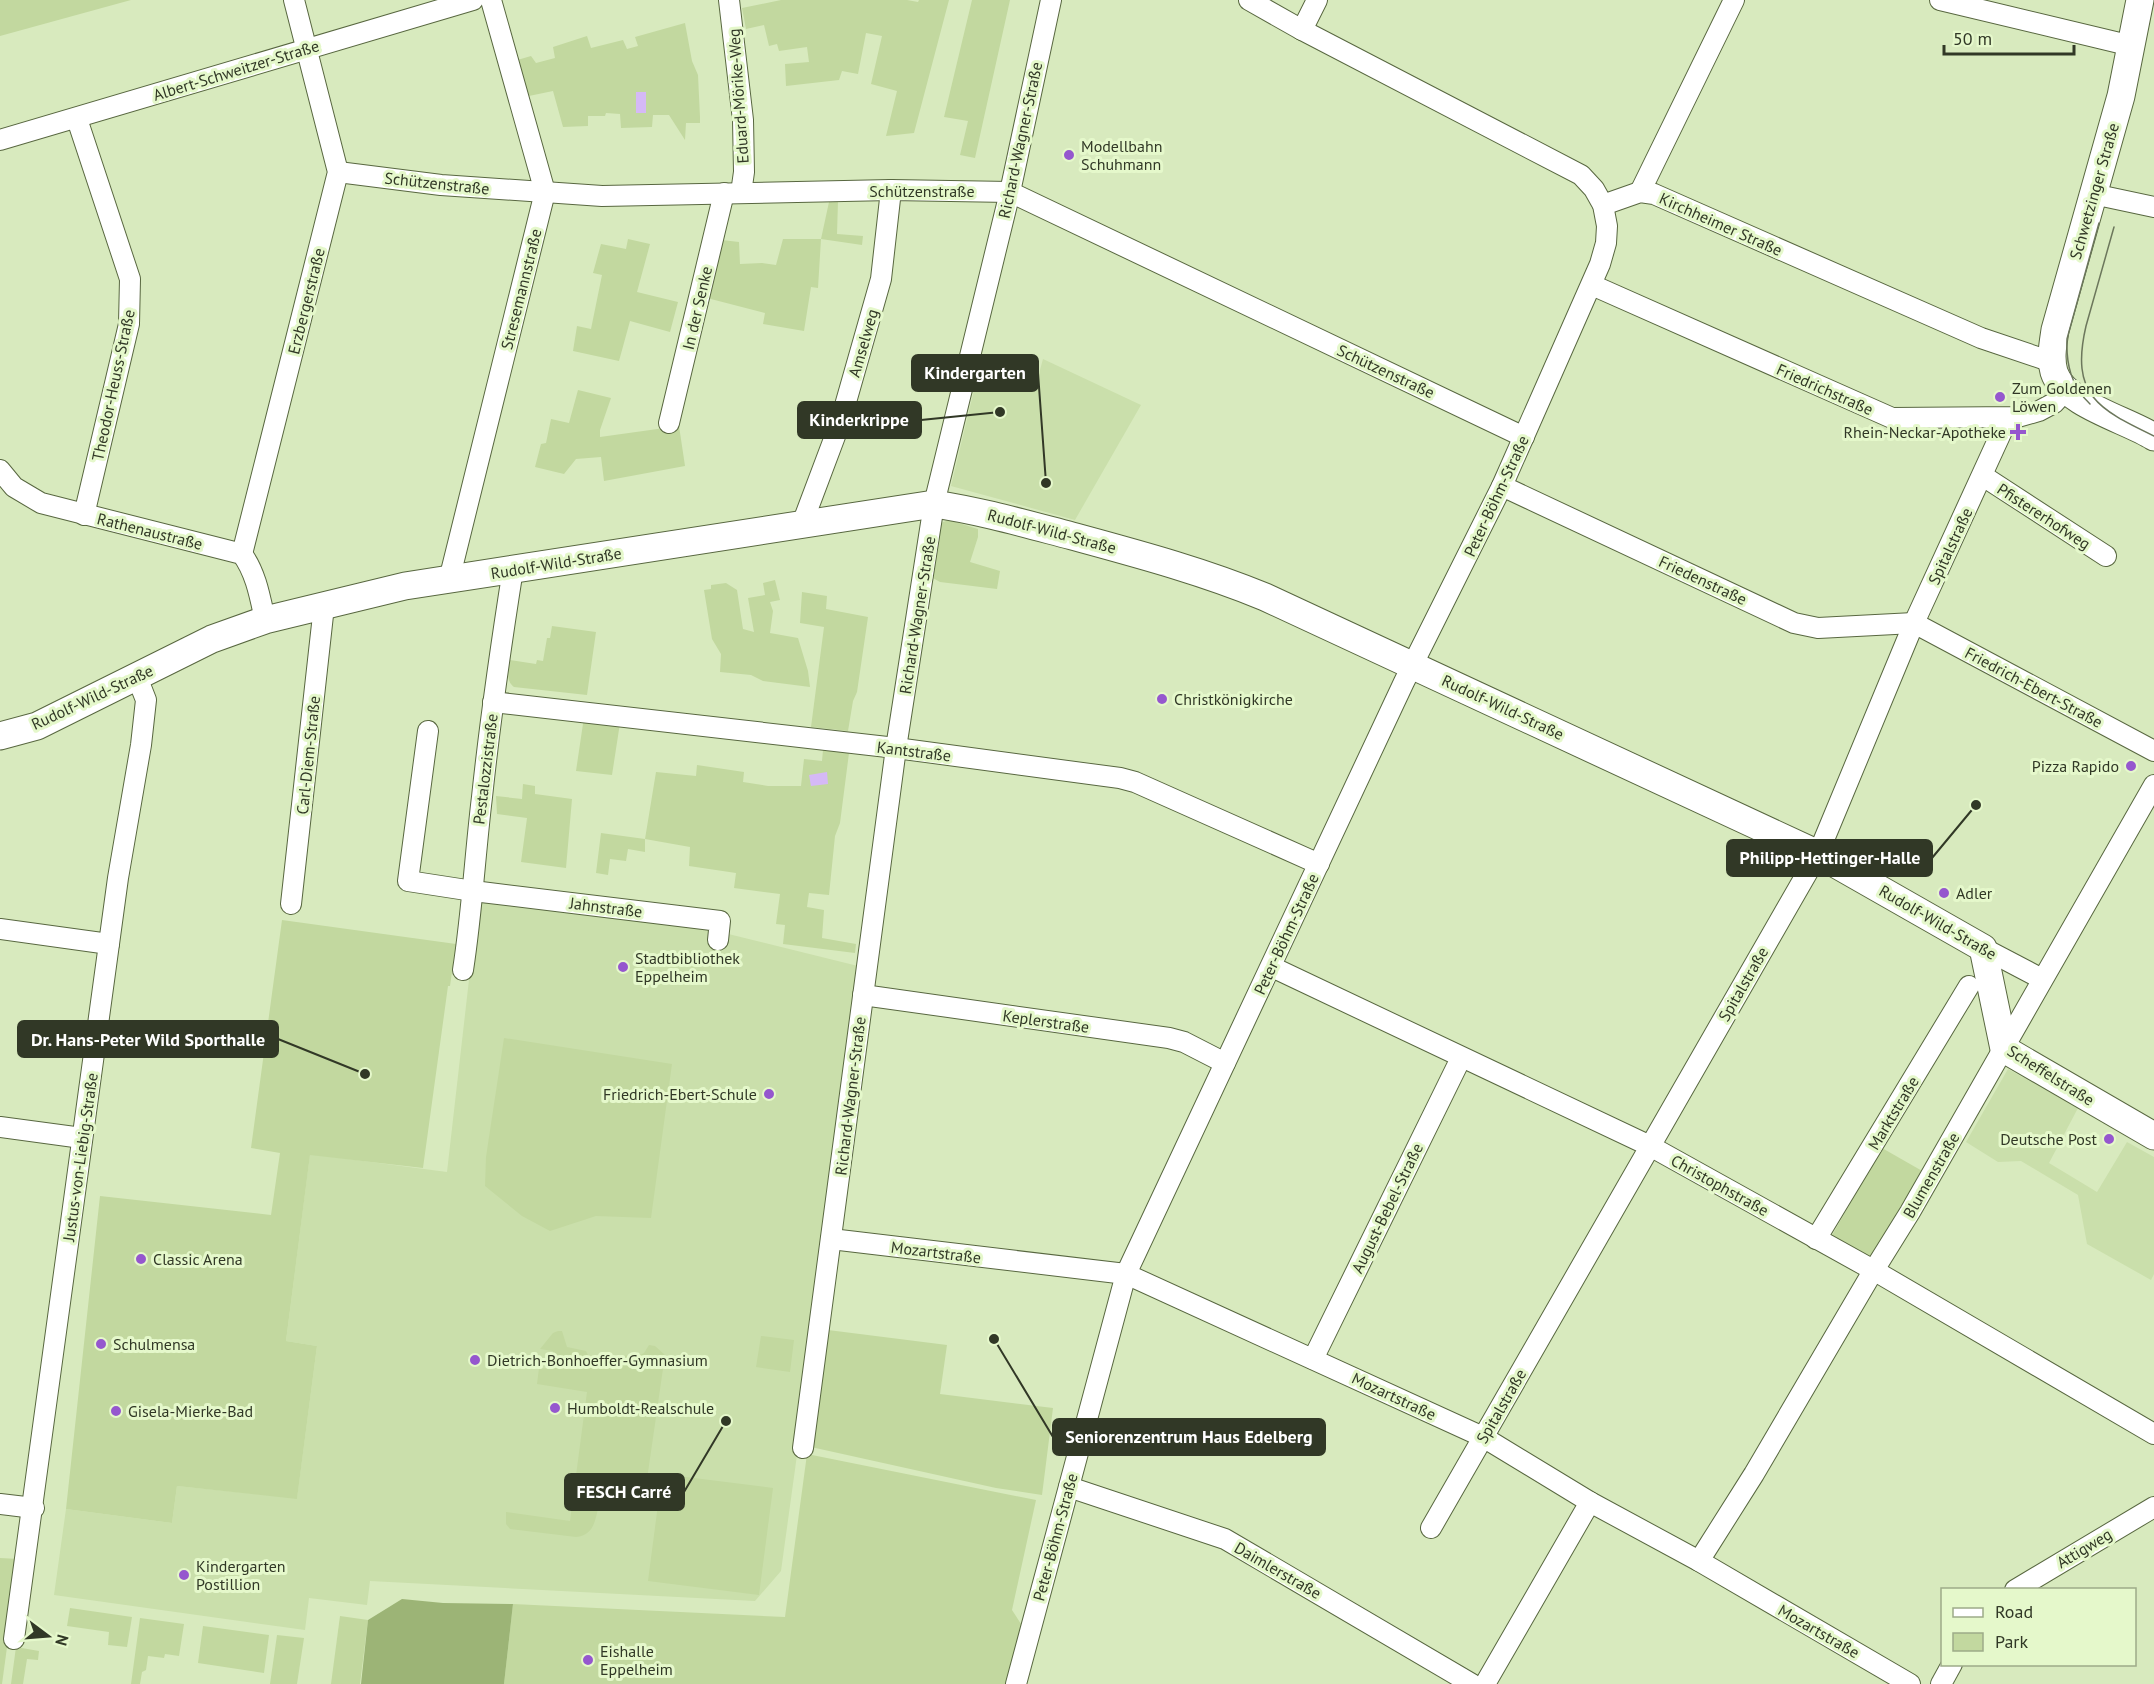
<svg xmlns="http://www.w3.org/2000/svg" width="2154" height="1684" viewBox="0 0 2154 1684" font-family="'PT Sans',sans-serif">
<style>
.built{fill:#cadfab}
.green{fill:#c2d89f}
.forest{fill:#9cb476}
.water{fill:#d5b9f6}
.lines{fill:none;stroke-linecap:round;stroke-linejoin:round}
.street-casing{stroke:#586740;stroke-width:22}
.secondary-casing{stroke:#586740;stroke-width:29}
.street{stroke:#fff;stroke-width:20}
.secondary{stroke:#fff;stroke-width:27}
.tram{stroke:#6c775c;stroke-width:1.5}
.poi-dot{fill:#9557ce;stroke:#e5f8cb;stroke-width:2}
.labels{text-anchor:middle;stroke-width:6;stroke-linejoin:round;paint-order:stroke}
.street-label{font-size:16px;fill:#313826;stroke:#e5f8cb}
.poi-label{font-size:16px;fill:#313826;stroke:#e5f8cb;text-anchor:start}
.leader{fill:none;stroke:#313826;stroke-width:2}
.callout-dot{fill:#313826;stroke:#e5f8cb;stroke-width:2}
.callout{fill:#313826;stroke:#313826;stroke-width:2}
.callout-label{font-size:18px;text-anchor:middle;font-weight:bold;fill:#fff}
</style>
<rect width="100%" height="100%" fill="#d8eabe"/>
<g class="built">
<polygon points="1043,359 1141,405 1075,520 951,486 980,365 1037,381"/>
<polygon points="478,901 704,928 862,967 829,1223 781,1571 755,1601 370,1581 367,1605 309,1598 305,1630 54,1595 66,1509 172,1523 177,1486 297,1498 317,1346 286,1341 310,1154 447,1172"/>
<polygon points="2008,1069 2078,1108 2049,1163 2097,1192 2127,1142 2154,1157 2154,1274 2151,1280 2087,1244 2078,1195 2021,1161 1998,1162 1966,1142"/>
</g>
<g class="green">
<polygon points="0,0 131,0 0,36"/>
<polygon points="781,0 907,0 918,2 919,0 949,0 914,133 886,136 897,91 871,84 882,36 866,33 858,74 842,71 839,80 786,86 785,64 809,62 807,47 779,51 777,44 769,46 764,25 746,29 742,8"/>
<polygon points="972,0 1010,0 975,158 960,155 968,121 944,117"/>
<polygon points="685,23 692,61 698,75 700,117 700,123 686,123 685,140 669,115 653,115 652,127 621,128 620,114 606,113 605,116 588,116 588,126 563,127 553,91 524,97 514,61 531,56 536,63 555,58 553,47 587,36 591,48 623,40 627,49 638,46 635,37"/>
<polygon points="838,201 837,234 863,236 862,245 821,239 818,288 811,287 804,331 763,324 765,313 707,298 722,240 739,242 740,264 762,263 776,265 783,239 821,239 829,202"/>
<polygon points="628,239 650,244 637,292 678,302 670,332 630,321 619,361 573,351 577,326 591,329 602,275 593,273 601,244 626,249"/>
<polygon points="578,390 611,398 600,430 600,437 679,426 685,466 604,481 601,457 576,459 564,474 535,467 541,444 546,443 551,419 569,423"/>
<polygon points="949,520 978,529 978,537 970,562 1000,571 997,589 940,582 931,577 938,527 943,522"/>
<polygon points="775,580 780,600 770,602 773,611 770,633 798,638 808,671 810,687 763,681 751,675 720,672 721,654 712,639 704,590 711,589 711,585 726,583 737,590 743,629 754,632 748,598 765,595 763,583"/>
<polygon points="802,592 827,596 826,609 868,617 857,692 853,701 848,731 811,727 824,627 800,623"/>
<path d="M 552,626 L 596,632 L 587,695 L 514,687 C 505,680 509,670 510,660 L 536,664 L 537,660 L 543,661 L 547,638 L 550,638 Z"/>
<polygon points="584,717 620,723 612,775 576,771"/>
<polygon points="823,750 849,753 840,823 835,836 829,895 809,893 807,907 824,910 822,938 856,944 855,953 783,944 785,925 776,924 780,894 734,888 736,873 689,866 690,847 645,839 645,852 628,849 626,861 610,859 608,875 596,873 601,833 645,839 656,772 696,776 697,765 744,772 743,782 768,786 801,786 804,759 822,761"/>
<polygon points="523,784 535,786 535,794 572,799 566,868 521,862 527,818 497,814 496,796 522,799"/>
<polygon points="282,920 456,944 450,986 448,986 423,1168 310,1155 286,1341 317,1346 297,1499 177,1486 172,1523 66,1509 100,1196 271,1215 280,1153 251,1148"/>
<polygon points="504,1038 672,1064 651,1218 596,1216 550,1231 522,1216 485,1186 486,1157"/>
<polygon points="1882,1148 1924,1172 1873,1260 1831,1237"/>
<polygon points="828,1330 947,1345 940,1394 1053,1408 1042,1495 996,1488 811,1447"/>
<path d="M 558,1331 L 562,1331 L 567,1347 L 586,1351 L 589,1357 L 595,1359 L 600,1354 L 604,1355 L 604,1362 L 613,1364 L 619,1361 L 622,1355 L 636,1357 L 644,1353 L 649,1345 L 655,1346 L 665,1355 L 646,1486 L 641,1494 L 612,1496 L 599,1505 C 595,1519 595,1535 576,1537 L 510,1529 L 506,1524 L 506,1512 L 570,1521 L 587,1392 L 537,1384 L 539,1368 L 551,1369 L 553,1351 L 540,1349 L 553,1333 Z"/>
<polygon points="761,1336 794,1340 790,1372 756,1367"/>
<polygon points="807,1454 1036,1500 1012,1610 1023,1627 1009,1684 504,1684 513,1604 785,1617"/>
<polygon points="662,1474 773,1488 759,1595 648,1581"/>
<polygon points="0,1558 19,1559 2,1684 0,1684"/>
<polygon points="70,1608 132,1617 127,1647 108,1645 109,1632 67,1626"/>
<polygon points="340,1616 368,1620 360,1684 331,1684"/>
<polygon points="140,1618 184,1624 179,1656 165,1654 164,1658 148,1656 146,1670 142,1672 140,1684 131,1684"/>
<polygon points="203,1626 269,1635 264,1673 198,1663"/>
<polygon points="277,1635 304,1638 297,1684 270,1684"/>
<polygon points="16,1647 39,1651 38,1660 27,1659 23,1684 11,1684"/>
</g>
<polygon class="forest" points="402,1599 443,1603 513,1604 504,1684 361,1684 368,1620"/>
<g class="water">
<rect x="636" y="92" width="10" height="21"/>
<polygon points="827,772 828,784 811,786 809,775"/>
</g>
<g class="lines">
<g class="street-casing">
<g id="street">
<polyline points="729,0 743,120 744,172 741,193"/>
<polyline points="1940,0 2132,46"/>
<polyline points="1302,30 1317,0"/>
<polyline points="77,119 130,279 129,324 84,515"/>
<polyline points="0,140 473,0"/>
<polyline points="338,172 441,185 602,196 891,190 1010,192 1524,437"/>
<polyline points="1640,192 1734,0"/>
<polyline points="2093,194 2154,207"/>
<polyline points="1603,205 1640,192 1654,194 1981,338 2052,362"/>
<polyline points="1592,285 1892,418 2018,417 2039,411 2054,403 2066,390"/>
<polyline points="669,423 724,193"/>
<path d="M 0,470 L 14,487 L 41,503 L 242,554 C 256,573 260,597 265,620"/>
<polyline points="1983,476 2106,556"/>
<polyline points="1502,486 1794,623 1818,628 1914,623"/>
<polyline points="802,524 840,423 881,279 891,190"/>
<polyline points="242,554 338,172 294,0"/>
<polyline points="449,580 545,192 491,0"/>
<polyline points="1914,623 2154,751"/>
<polyline points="493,702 896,748 1120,778 1135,782 1319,864"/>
<polyline points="428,731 408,881 473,891 720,921 718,940"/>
<polyline points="291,904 324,606"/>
<polyline points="0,929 109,944"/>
<polyline points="1983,948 2042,979"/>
<polyline points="1272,967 1650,1146 1875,1271 2154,1434"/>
<path d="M 463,970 C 472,912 475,855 482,797 C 490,721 501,645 513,569"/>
<polyline points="863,995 1169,1038 1184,1042 1225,1063"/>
<polyline points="0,1127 82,1138"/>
<polyline points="831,1239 1126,1274 1483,1437 1590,1502 1699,1561 1910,1684"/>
<polyline points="1816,1239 1969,986"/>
<polyline points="1313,1359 1461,1058"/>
<polyline points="803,1448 896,748 934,504 1010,192 1051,0"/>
<polyline points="1069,1487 1225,1539 1472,1684"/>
<polyline points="0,1504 34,1508"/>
<polyline points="1431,1528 1818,854 1914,623 2008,418"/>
<polyline points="1699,1561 1754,1474 1869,1278 1910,1212 2154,785"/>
<polyline points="2015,1590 2154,1507"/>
<polyline points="14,1639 118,878 141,745 146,700 137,677"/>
<polyline points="1016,1684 1126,1274 1404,682 1502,486 1600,264 1606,243 1607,226 1603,205 1594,189 1581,175 1302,30 1249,0"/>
<polyline points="1485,1684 1590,1502"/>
<polyline points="1941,1684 1952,1664"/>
</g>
</g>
<g class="secondary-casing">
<g id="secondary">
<path d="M 2140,0 L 2121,96 L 2055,330 C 2053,344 2050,358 2054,372 C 2064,404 2128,420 2154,437"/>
<path d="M 0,736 L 37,726 L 212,639 L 265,620 L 405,586 L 934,504 C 981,511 1026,524 1072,536 C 1138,554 1202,571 1265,597 L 1818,854 L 1983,948 L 2004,1049 L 2154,1136"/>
</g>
</g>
<use href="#street" class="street"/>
<use href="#secondary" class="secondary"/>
<g class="tram">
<path d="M 2114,227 L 2086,326 C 2070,395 2098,409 2154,436"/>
<path d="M 2090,404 C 2071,386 2066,364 2067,339 L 2099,223"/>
</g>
</g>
<g class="poi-dot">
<circle cx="1069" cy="155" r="6"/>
<circle cx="2000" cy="397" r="6"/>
<path d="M2015 423h6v6h6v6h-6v6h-6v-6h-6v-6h6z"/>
<circle cx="1162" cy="699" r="6"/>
<circle cx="2131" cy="766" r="6"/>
<circle cx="1944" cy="893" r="6"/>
<circle cx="623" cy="967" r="6"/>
<circle cx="769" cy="1094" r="6"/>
<circle cx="2109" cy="1139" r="6"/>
<circle cx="141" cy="1259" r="6"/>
<circle cx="101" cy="1344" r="6"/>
<circle cx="475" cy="1360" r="6"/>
<circle cx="555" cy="1408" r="6"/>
<circle cx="116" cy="1411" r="6"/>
<circle cx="184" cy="1575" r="6"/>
<circle cx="588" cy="1660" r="6"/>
</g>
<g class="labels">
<g class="street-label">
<text transform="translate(236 70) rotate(-17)" y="6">Albert-Schweitzer-Straße</text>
<text transform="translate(738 96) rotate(-94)" y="6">Eduard-Mörike-Weg</text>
<text transform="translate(1020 140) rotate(-78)" y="6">Richard-Wagner-Straße</text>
<text transform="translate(437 183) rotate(6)" y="6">Schützenstraße</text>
<text x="922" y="197">Schützenstraße</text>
<text transform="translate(2094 191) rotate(-74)" y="6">Schwetzinger Straße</text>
<text transform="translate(1721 224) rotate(24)" y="6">Kirchheimer Straße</text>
<text transform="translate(521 289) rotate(-76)" y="6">Stresemannstraße</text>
<text transform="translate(306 301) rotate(-76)" y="6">Erzbergerstraße</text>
<text transform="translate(697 308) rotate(-77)" y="6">In der Senke</text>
<text transform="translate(863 343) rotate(-74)" y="6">Amselweg</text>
<text transform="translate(1386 371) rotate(25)" y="6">Schützenstraße</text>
<text transform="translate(113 385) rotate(-78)" y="6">Theodor-Heuss-Straße</text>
<text transform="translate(1825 389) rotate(24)" y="6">Friedrichstraße</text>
<text transform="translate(1496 496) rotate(-65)" y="6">Peter-Böhm-Straße</text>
<text transform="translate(2044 516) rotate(33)" y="6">Pfistererhofweg</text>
<text transform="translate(150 531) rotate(14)" y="6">Rathenaustraße</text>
<text transform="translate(1052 531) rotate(15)" y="6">Rudolf-Wild-Straße</text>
<text transform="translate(1950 546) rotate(-65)" y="6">Spitalstraße</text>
<text transform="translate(556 563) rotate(-9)" y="6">Rudolf-Wild-Straße</text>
<text transform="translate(1703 580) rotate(25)" y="6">Friedenstraße</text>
<text transform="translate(917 615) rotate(-81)" y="6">Richard-Wagner-Straße</text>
<text transform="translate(2034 687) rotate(28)" y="6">Friedrich-Ebert-Straße</text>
<text transform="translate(92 697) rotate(-25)" y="6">Rudolf-Wild-Straße</text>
<text transform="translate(1503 707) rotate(25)" y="6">Rudolf-Wild-Straße</text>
<text transform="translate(914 751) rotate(7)" y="6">Kantstraße</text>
<text transform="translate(308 755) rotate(-84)" y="6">Carl-Diem-Straße</text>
<text transform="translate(485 769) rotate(-83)" y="6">Pestalozzistraße</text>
<text transform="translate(606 907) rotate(7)" y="6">Jahnstraße</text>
<text transform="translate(1938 922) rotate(30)" y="6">Rudolf-Wild-Straße</text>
<text transform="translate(1286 934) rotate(-65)" y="6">Peter-Böhm-Straße</text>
<text transform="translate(1743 984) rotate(-60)" y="6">Spitalstraße</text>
<text transform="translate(1046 1021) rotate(8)" y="6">Keplerstraße</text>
<text transform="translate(2051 1075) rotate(32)" y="6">Scheffelstraße</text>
<text transform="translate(850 1096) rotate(-83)" y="6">Richard-Wagner-Straße</text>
<text transform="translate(1893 1113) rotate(-59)" y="6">Marktstraße</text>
<text transform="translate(80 1157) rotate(-82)" y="6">Justus-von-Liebig-Straße</text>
<text transform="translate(1931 1175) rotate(-60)" y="6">Blumenstraße</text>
<text transform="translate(1720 1185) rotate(29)" y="6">Christophstraße</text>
<text transform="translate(1387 1208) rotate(-64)" y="6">August-Bebel-Straße</text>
<text transform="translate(936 1252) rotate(7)" y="6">Mozartstraße</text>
<text transform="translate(1394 1396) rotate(25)" y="6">Mozartstraße</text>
<text transform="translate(1501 1406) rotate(-60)" y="6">Spitalstraße</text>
<text transform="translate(1055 1537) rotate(-75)" y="6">Peter-Böhm-Straße</text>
<text transform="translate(2084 1548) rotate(-31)" y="6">Attigweg</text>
<text transform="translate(1278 1570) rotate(30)" y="6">Daimlerstraße</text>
<text transform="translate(1819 1631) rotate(30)" y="6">Mozartstraße</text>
</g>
<g class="poi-label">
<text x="1081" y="152">Modellbahn<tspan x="1081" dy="18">Schuhmann</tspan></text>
<text x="2012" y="394">Zum Goldenen<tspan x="2012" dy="18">Löwen</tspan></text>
<text x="2006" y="438" text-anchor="end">Rhein-Neckar-Apotheke</text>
<text x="1174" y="705">Christkönigkirche</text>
<text x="2119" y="772" text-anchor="end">Pizza Rapido</text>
<text x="1956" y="899">Adler</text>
<text x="635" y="964">Stadtbibliothek<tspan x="635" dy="18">Eppelheim</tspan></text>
<text x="757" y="1100" text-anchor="end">Friedrich-Ebert-Schule</text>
<text x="2097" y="1145" text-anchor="end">Deutsche Post</text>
<text x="153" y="1265">Classic Arena</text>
<text x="113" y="1350">Schulmensa</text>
<text x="487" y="1366">Dietrich-Bonhoeffer-Gymnasium</text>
<text x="567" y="1414">Humboldt-Realschule</text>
<text x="128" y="1417">Gisela-Mierke-Bad</text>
<text x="196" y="1572">Kindergarten<tspan x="196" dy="18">Postillion</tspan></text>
<text x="600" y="1657">Eishalle<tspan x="600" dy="18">Eppelheim</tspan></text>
</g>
</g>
<path class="leader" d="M1046 483L1038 373M1000 412L921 420M1976 805L1932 858M365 1074L278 1039M994 1339L1053 1437M726 1421L684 1492"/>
<g class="callout-dot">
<circle cx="1046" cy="483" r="6"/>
<circle cx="1000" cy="412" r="6"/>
<circle cx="1976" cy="805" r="6"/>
<circle cx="365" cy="1074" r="6"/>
<circle cx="994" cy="1339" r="6"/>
<circle cx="726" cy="1421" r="6"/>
</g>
<g class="callout">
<rect x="912" y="355" width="126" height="36" rx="6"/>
<rect x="798" y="402" width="123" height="36" rx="6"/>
<rect x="1727" y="840" width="205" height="36" rx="6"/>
<rect x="18" y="1021" width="260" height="36" rx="6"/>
<rect x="1053" y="1419" width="272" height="36" rx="6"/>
<rect x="565" y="1474" width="119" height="36" rx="6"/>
</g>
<g class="callout-label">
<text x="975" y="379">Kindergarten</text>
<text x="859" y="426">Kinderkrippe</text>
<text x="1830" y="864">Philipp-Hettinger-Halle</text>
<text x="148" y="1046">Dr. Hans-Peter Wild Sporthalle</text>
<text x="1189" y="1443">Seniorenzentrum Haus Edelberg</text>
<text x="624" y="1498">FESCH Carré</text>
</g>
<rect x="1941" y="1588" width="195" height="78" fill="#e5f8cb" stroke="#9dab89" stroke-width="1.5"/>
<rect x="1953" y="1608" width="30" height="9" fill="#ffffff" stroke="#9dab89" stroke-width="1.5"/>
<text x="1995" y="1618" font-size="18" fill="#313826">Road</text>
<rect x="1953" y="1633" width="30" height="18" fill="#c2d89f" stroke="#9dab89" stroke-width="1.5"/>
<text x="1995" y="1648" font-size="18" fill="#313826">Park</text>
<g transform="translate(48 1636) rotate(106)" stroke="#e5f8cb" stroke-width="4.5" paint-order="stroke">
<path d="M0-4.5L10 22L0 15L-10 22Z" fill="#313826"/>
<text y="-9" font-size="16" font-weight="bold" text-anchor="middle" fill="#313826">N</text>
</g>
<path d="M1944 45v9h130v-9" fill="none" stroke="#313826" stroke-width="3"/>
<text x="1953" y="45" font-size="18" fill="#313826" stroke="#e5f8cb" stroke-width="4.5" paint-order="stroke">50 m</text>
</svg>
